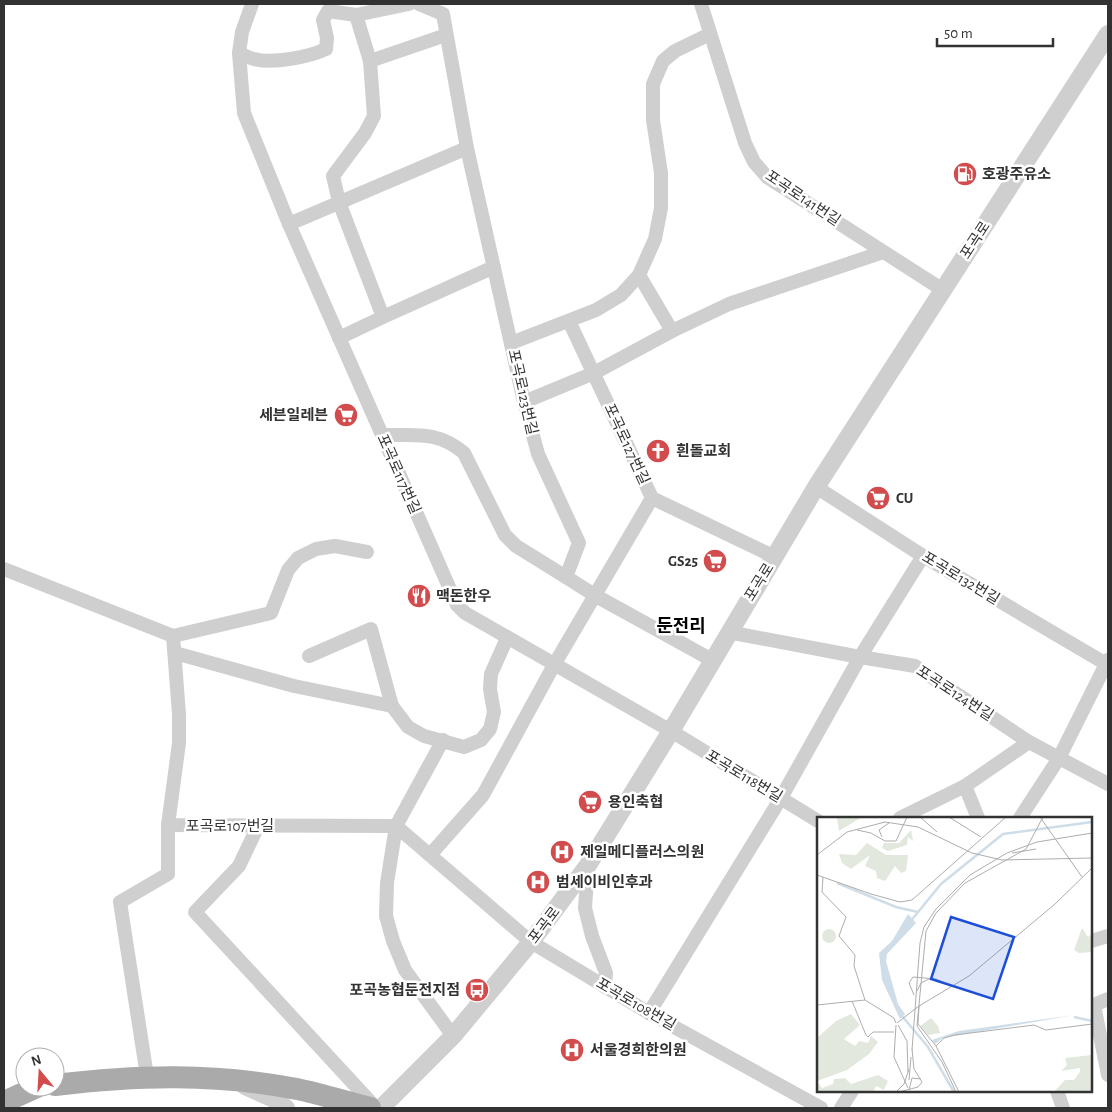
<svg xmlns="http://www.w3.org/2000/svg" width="1112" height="1112" viewBox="0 0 1112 1112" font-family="'Alegreya Sans','Noto Sans KR',sans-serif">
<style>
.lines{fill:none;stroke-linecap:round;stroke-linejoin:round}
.minor{stroke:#cfcfcf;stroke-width:14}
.tertiary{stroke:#cfcfcf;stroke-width:18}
.primary{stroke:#aaa;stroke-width:22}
.labels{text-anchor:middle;stroke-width:5;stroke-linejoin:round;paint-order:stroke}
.poi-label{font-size:15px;font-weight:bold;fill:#323232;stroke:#fff;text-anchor:start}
.street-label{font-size:15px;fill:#323232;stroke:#fff}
.quarter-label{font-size:18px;font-weight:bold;fill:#000;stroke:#fff}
.inset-river{fill:none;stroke:#cfdde8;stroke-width:2.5}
.inset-road{fill:none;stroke:#adadad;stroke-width:1}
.view{fill:#1d4ed8;fill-opacity:0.15;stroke:#1d4ed8;stroke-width:2.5}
.inset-edge{fill:none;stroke:#323232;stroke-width:2.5}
</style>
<rect width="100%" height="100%" fill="#fff"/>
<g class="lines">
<g class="minor">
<polyline points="252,4 242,32 239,53 244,113 289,224 457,605 465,613 671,731 818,821"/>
<polyline points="419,4 443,14 467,148 524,402 538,454 579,543 566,577 596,596 712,660"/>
<polyline points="701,4 745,143 754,162 767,177 943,290"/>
<polyline points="356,15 370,61 374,116 365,133 333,176 339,202 383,317"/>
<path d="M 239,53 C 244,55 249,58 254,59 C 273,64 309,57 326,49 L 327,38 L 323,20 L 328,11 L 356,15 L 409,4"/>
<polyline points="370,61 446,35"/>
<polyline points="289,224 467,148"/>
<polyline points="639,275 672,331"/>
<polyline points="569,321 652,498 775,557"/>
<polyline points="339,338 383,317 494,267"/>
<polyline points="511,343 596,310 621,295 639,275 655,239 661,208 661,173 653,120 653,84 663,61 675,51 710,34"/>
<polyline points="524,402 594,373 672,331 729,304 883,252"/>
<path d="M 382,435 C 415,436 437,430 464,453 L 505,535 L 516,546 L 566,577"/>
<polyline points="816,487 923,556 1108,665"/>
<polyline points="4,569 173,636 179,714 179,743 168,825 396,826 531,942 649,1013 821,1108"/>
<polyline points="728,632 860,657 915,666 1029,742 1108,784"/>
<polyline points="173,636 271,613 288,570 298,558 316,549 335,546 367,552"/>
<polyline points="175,653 294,686 392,706"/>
<polyline points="309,656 371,629 392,706 408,727 424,736 464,747 481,740 490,729 494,712 490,689 491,674 507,638"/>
<polyline points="443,740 396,826 387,883 386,916 393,941 405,970 453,1036"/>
<polyline points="965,786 978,818"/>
<polyline points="900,818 965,786 1029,742"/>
<polyline points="1020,818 1059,758 1108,660"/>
<polyline points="258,826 239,866 195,912 376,1108"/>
<polyline points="430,855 483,795 554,665 652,498"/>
<polyline points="588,865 585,908 592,936 606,973 605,987"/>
<polyline points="1091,941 1108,936"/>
<polyline points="1108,999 1094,1005 1108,1075"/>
<polyline points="649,1013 781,798 860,657 923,556"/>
<polyline points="147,1076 120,902 168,874 168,825"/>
<polyline points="1057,1091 1063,1108"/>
<polyline points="841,1108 852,1091"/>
</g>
<g class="tertiary">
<polyline points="245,1086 274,1099 286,1108"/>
<polyline points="381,1108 453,1036 531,942 588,865 671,731 816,487 1108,34"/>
</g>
<g class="primary">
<path d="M 55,1085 C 138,1075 214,1073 297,1089 C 321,1094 346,1102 370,1108"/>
<polyline points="4,1102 37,1087"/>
</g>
</g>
<defs>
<g id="fuel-disc" transform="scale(1.25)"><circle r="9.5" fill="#d24c4d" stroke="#fff"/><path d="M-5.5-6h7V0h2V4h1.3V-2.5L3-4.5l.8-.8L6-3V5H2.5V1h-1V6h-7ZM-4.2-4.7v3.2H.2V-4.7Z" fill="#fff"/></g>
<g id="supermarket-disc" transform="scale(1.25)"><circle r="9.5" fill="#d24c4d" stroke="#fff"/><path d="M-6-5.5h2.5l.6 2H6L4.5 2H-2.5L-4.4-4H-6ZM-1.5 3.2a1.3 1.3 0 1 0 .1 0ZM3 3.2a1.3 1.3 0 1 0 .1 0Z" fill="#fff"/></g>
<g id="church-disc" transform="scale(1.25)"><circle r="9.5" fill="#d24c4d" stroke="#fff"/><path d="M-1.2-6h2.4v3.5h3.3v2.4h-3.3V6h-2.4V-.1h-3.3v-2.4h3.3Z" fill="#fff"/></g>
<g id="restaurant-disc" transform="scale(1.25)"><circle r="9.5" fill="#d24c4d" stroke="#fff"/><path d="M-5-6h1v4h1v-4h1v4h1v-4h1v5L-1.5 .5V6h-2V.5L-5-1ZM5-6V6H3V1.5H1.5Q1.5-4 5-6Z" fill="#fff"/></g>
<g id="hospital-disc" transform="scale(1.25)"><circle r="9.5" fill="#d24c4d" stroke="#fff"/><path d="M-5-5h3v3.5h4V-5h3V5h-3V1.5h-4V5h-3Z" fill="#fff"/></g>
<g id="bus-disc" transform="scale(1.25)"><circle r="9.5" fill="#d24c4d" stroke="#fff"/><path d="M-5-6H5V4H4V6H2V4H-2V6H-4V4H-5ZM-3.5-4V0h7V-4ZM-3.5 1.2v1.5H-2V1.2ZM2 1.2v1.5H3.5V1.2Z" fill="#fff"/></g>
</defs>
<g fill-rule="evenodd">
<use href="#fuel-disc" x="965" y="174"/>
<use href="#supermarket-disc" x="346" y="415"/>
<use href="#church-disc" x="658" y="451"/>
<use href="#supermarket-disc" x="878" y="498"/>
<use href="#supermarket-disc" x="715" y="561"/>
<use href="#restaurant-disc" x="419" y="596"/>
<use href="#supermarket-disc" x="590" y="802"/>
<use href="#hospital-disc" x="562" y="852"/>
<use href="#hospital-disc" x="538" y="882"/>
<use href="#bus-disc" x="477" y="990"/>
<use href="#hospital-disc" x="572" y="1050"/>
</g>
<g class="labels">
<g class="poi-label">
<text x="982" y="179">호광주유소</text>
<text x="328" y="420" text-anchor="end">세븐일레븐</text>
<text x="676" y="456">흰돌교회</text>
<text x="896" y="503">CU</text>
<text x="698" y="566" text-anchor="end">GS25</text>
<text x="436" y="601">맥돈한우</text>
<text x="608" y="807">용인축협</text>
<text x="580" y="857">제일메디플러스의원</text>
<text x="556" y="887">범세이비인후과</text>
<text x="460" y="995" text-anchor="end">포곡농협둔전지점</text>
<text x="590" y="1055">서울경희한의원</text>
</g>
<g class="street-label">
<text transform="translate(803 198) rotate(34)" y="5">포곡로141번길</text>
<text transform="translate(975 240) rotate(-57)" y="5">포곡로</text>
<text transform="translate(523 392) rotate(77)" y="5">포곡로123번길</text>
<text transform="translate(627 444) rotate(65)" y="5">포곡로127번길</text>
<text transform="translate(399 474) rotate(66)" y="5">포곡로117번길</text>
<text transform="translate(961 578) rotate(31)" y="5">포곡로132번길</text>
<text transform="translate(759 582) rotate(-58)" y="5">포곡로</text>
<text transform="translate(955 693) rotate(33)" y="5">포곡로124번길</text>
<text transform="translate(744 776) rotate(31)" y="5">포곡로118번길</text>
<text x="230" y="831">포곡로107번길</text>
<text transform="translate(544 925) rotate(-53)" y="5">포곡로</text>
<text transform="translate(636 1004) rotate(30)" y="5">포곡로108번길</text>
</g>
<g class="quarter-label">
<text x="681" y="632">둔전리</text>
</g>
</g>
<g transform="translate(817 817)">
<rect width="275" height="275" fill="#fff"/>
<path d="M 34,0 L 45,0 L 22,14 L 20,1 ZM 94,13 L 96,24 L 91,20 L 90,28 L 71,34 L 65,31 L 67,26 L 82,26 ZM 50,26 L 69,38 L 91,38 L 89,54 L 84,56 L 78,49 L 68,64 L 60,61 L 59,54 L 48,49 L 53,38 L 34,52 L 25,46 L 22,37 L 39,38 ZM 265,111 L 271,120 L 275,117 L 275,135 L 262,136 L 257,133 ZM5 119a7 7 0 1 1 14 0a7 7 0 1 1-14 0ZM 34,197 L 43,208 L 27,222 L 38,229 L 42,224 L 51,226 L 54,219 L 61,225 L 52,237 L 30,253 L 0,264 L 5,271 L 16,267 L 17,262 L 28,261 L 34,267 L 61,258 L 71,264 L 67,273 L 59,269 L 56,275 L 0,275 L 0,221 L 19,204 ZM 114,201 L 121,209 L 123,216 L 111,218 L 103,209 ZM 275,238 L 275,275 L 237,275 L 248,263 L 257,263 L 263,255 L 263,251 L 244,254 L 250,248 L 248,241 Z" fill="#e2e8dd"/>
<path d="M 91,97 L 99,106 L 70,137 L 69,144 L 81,187 L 88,197 L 83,202 L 65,163 L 62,136 L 75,124 ZM 257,198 L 126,221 L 118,227 L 115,223 L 142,214 Z" fill="#cfdde8"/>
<path class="inset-river" d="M 20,66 L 79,90 L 101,95M 93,105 L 124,67 L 186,17 L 275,5M 85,199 L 111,230 L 137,275M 257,200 L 275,204"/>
<path class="inset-road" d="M 103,0 L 120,15M 132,0 L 164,20M 223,0 L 265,60M 40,13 L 54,16 L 68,24 L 79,24 L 90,0M 65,20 L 62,13 L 72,6M 195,36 L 219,32M 0,38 L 30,15 L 68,5 L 101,10 L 155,36 L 185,43 L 275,41M 0,58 L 54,77 L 83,85 L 95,83 L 189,0M 6,60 L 5,75 L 29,100 L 22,119 L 38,138 L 37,149 L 48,183 L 77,201 L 79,206M 100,174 L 104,166 L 112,162M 97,178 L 92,166 L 96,160 L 119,162 L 135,169M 35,184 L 49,218M 0,188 L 48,183M 102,189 L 101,207 L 119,229 L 142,275M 80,206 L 102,189 L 152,159 L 238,87 L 275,51M 79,208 L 77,240 L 91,271M 81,208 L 90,224 L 91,255M 49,218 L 51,220 L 56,215 L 77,215M 119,229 L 127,221 L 138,218 L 217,208 L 229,213 L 275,207M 95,233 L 103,126 L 107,110 L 119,92 L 153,58 L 190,36 L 220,25 L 275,16M 92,263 L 94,240M 92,273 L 95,261 L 104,262M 80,274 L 87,267 L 92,252M 82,275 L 101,270 L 105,265 L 97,252 L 95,232M 139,275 L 125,245 L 100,209 L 109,114 L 119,96 L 148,66 L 209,32 L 226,0"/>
<path class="view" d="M 134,100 L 197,120 L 176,182 L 114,162 Z"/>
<rect width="275" height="275" class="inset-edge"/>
</g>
<rect width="1112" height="1112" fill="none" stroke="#323232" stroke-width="10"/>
<g transform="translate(40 1072) rotate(342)"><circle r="24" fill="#ffffff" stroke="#adadad"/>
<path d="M0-4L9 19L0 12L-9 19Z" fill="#d24c4d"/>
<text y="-8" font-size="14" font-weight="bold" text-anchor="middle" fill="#323232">N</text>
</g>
<path d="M937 38v8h116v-8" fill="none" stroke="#323232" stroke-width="2.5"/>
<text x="944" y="38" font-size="15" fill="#323232" stroke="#ffffff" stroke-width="4" paint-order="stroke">50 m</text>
</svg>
